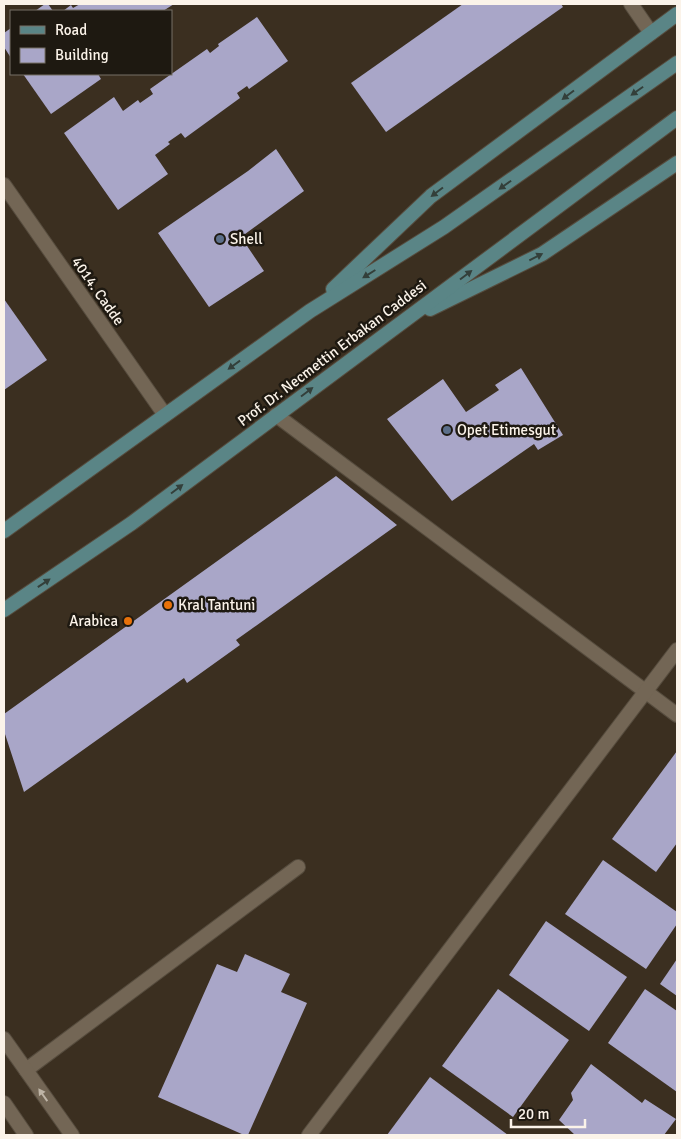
<svg xmlns="http://www.w3.org/2000/svg" width="681" height="1139" viewBox="0 0 681 1139" font-family="Signika,sans-serif">
<style>
.building{fill:#a9a6c8}
.lines{fill:none;stroke-linecap:round;stroke-linejoin:round}
.minor-casing{stroke:#564c3e;stroke-width:16}
.tertiary-casing{stroke:#564c3e;stroke-width:16}
.secondary-casing{stroke:#564c3e;stroke-width:16}
.minor{stroke:#736655;stroke-width:14}
.tertiary{stroke:#736655;stroke-width:14}
.secondary{stroke:#5a8586;stroke-width:14}
.oneway{fill:#333f3a}
.oneway2{fill:#beb4a6}
.service-dot{fill:#5c6f8a;stroke:#1e1911;stroke-width:2}
.food-dot{fill:#e8710a;stroke:#1e1911;stroke-width:2}
.labels{text-anchor:middle;stroke-width:5;stroke-linejoin:round;paint-order:stroke}
.poi-label{font-size:15px;fill:#fbf3e9;stroke:#1e1911;text-anchor:start}
.street-label{font-size:15px;fill:#fbf3e9;stroke:#1e1911}
</style>
<rect width="100%" height="100%" fill="#3b2f20"/>
<g class="building">
<polygon points="45,4 48,4 53,11 35,11"/>
<polygon points="80,4 174,4 163,11 63,11 71,5 73,8"/>
<polygon points="463,4 561,4 563,7 386,132 351,83"/>
<polygon points="257,17 288,61 249,89 247,86 237,93 240,98 185,138 181,133 168,142 170,144 155,155 168,174 118,210 64,133 114,97 123,111 138,100 140,103 153,94 150,89 207,49 210,53 219,46 218,44"/>
<polygon points="11,28 11,58 4,47 4,33"/>
<polygon points="23,74 98,74 101,79 51,114"/>
<polygon points="276,149 304,191 241,237 264,271 209,307 158,233 248,171"/>
<polygon points="4,299 47,360 4,390"/>
<polygon points="521,368 563,435 538,450 534,444 452,501 387,419 443,379 466,412 499,390 495,385"/>
<polygon points="336,476 397,525 236,640 240,645 187,683 184,678 24,792 4,731 4,714"/>
<polygon points="677,751 677,843 656,872 612,839"/>
<polygon points="603,860 677,912 677,924 646,969 565,914"/>
<polygon points="546,921 627,977 589,1031 509,975"/>
<polygon points="245,954 290,974 281,992 307,1003 248,1135 244,1135 158,1097 217,964 237,972"/>
<polygon points="677,959 677,996 660,984"/>
<polygon points="498,989 569,1040 513,1117 442,1066"/>
<polygon points="645,989 677,1011 677,1092 608,1043"/>
<polygon points="591,1064 642,1103 645,1099 676,1119 664,1135 575,1135 559,1120 573,1100 571,1093"/>
<polygon points="430,1077 508,1135 387,1135"/>
</g>
<g class="lines">
<g class="minor-casing">
<g id="minor">
<polyline points="631,4 651,33"/>
<polyline points="4,185 165,415"/>
<polyline points="276,415 677,715"/>
<polyline points="26,1070 298,867"/>
<polyline points="309,1135 677,650"/>
</g>
</g>
<g class="tertiary-casing">
<g id="tertiary">
<polyline points="4,1039 72,1135"/>
<polyline points="4,1103 26,1135"/>
</g>
</g>
<g class="secondary-casing">
<g id="secondary">
<polyline points="333,289 431,196 677,14"/>
<polyline points="430,309 542,254 677,163"/>
<polyline points="4,531 310,311 444,227 677,63"/>
<polyline points="4,610 132,523 677,118"/>
</g>
</g>
<use href="#minor" class="minor"/>
<use href="#tertiary" class="tertiary"/>
<use href="#secondary" class="secondary"/>
</g>
<defs><path id="oneway-solid" d="M-6-.8H1V-3.2L6.5 0L1 3.2V.8H-6Z" transform="scale(1.25)"/></defs>
<g class="oneway">
<use href="#oneway-solid" transform="translate(637 91) rotate(145)"/>
<use href="#oneway-solid" transform="translate(568 95) rotate(143)"/>
<use href="#oneway-solid" transform="translate(505 185) rotate(145)"/>
<use href="#oneway-solid" transform="translate(437 192) rotate(143)"/>
<use href="#oneway-solid" transform="translate(536 257) rotate(-27)"/>
<use href="#oneway-solid" transform="translate(369 274) rotate(148)"/>
<use href="#oneway-solid" transform="translate(466 275) rotate(-37)"/>
<use href="#oneway-solid" transform="translate(234 365) rotate(144)"/>
<use href="#oneway-solid" transform="translate(307 392) rotate(-37)"/>
<use href="#oneway-solid" transform="translate(177 489) rotate(-37)"/>
<use href="#oneway-solid" transform="translate(44 583) rotate(-34)"/>
</g>
<use class="oneway2" href="#oneway-solid" transform="translate(43 1095) rotate(-125)"/>
<g class="service-dot">
<circle cx="220" cy="239" r="5"/>
<circle cx="447" cy="430" r="5"/>
</g>
<g class="food-dot">
<circle cx="168" cy="605" r="5"/>
<circle cx="128" cy="621" r="5"/>
</g>
<g class="labels">
<g class="poi-label">
<text x="230" y="244">Shell</text>
<text x="457" y="435">Opet Etimesgut</text>
<text x="178" y="610">Kral Tantuni</text>
<text x="118" y="626" text-anchor="end">Arabica</text>
</g>
<g class="street-label">
<text transform="translate(98 291) rotate(55)" y="5">4014. Cadde</text>
<text transform="translate(332 353) rotate(-37)" y="5">Prof. Dr. Necmettin Erbakan Caddesi</text>
</g>
</g>
<rect width="681" height="1139" fill="none" stroke="#fbf3e9" stroke-width="10"/>
<rect x="10" y="10" width="162" height="65" fill="#1e1911" stroke="#767067"/>
<rect x="20" y="26" width="25" height="8" fill="#5a8586" stroke="#767067"/>
<text x="55" y="35" font-size="15" fill="#fbf3e9">Road</text>
<rect x="20" y="48" width="25" height="15" fill="#a9a6c8" stroke="#767067"/>
<text x="55" y="60" font-size="15" fill="#fbf3e9">Building</text>
<path d="M511 1119v8h74v-8" fill="none" stroke="#fbf3e9" stroke-width="2.5"/>
<text x="518" y="1119" font-size="15" fill="#fbf3e9" stroke="#1e1911" stroke-width="4" paint-order="stroke">20 m</text>
</svg>
